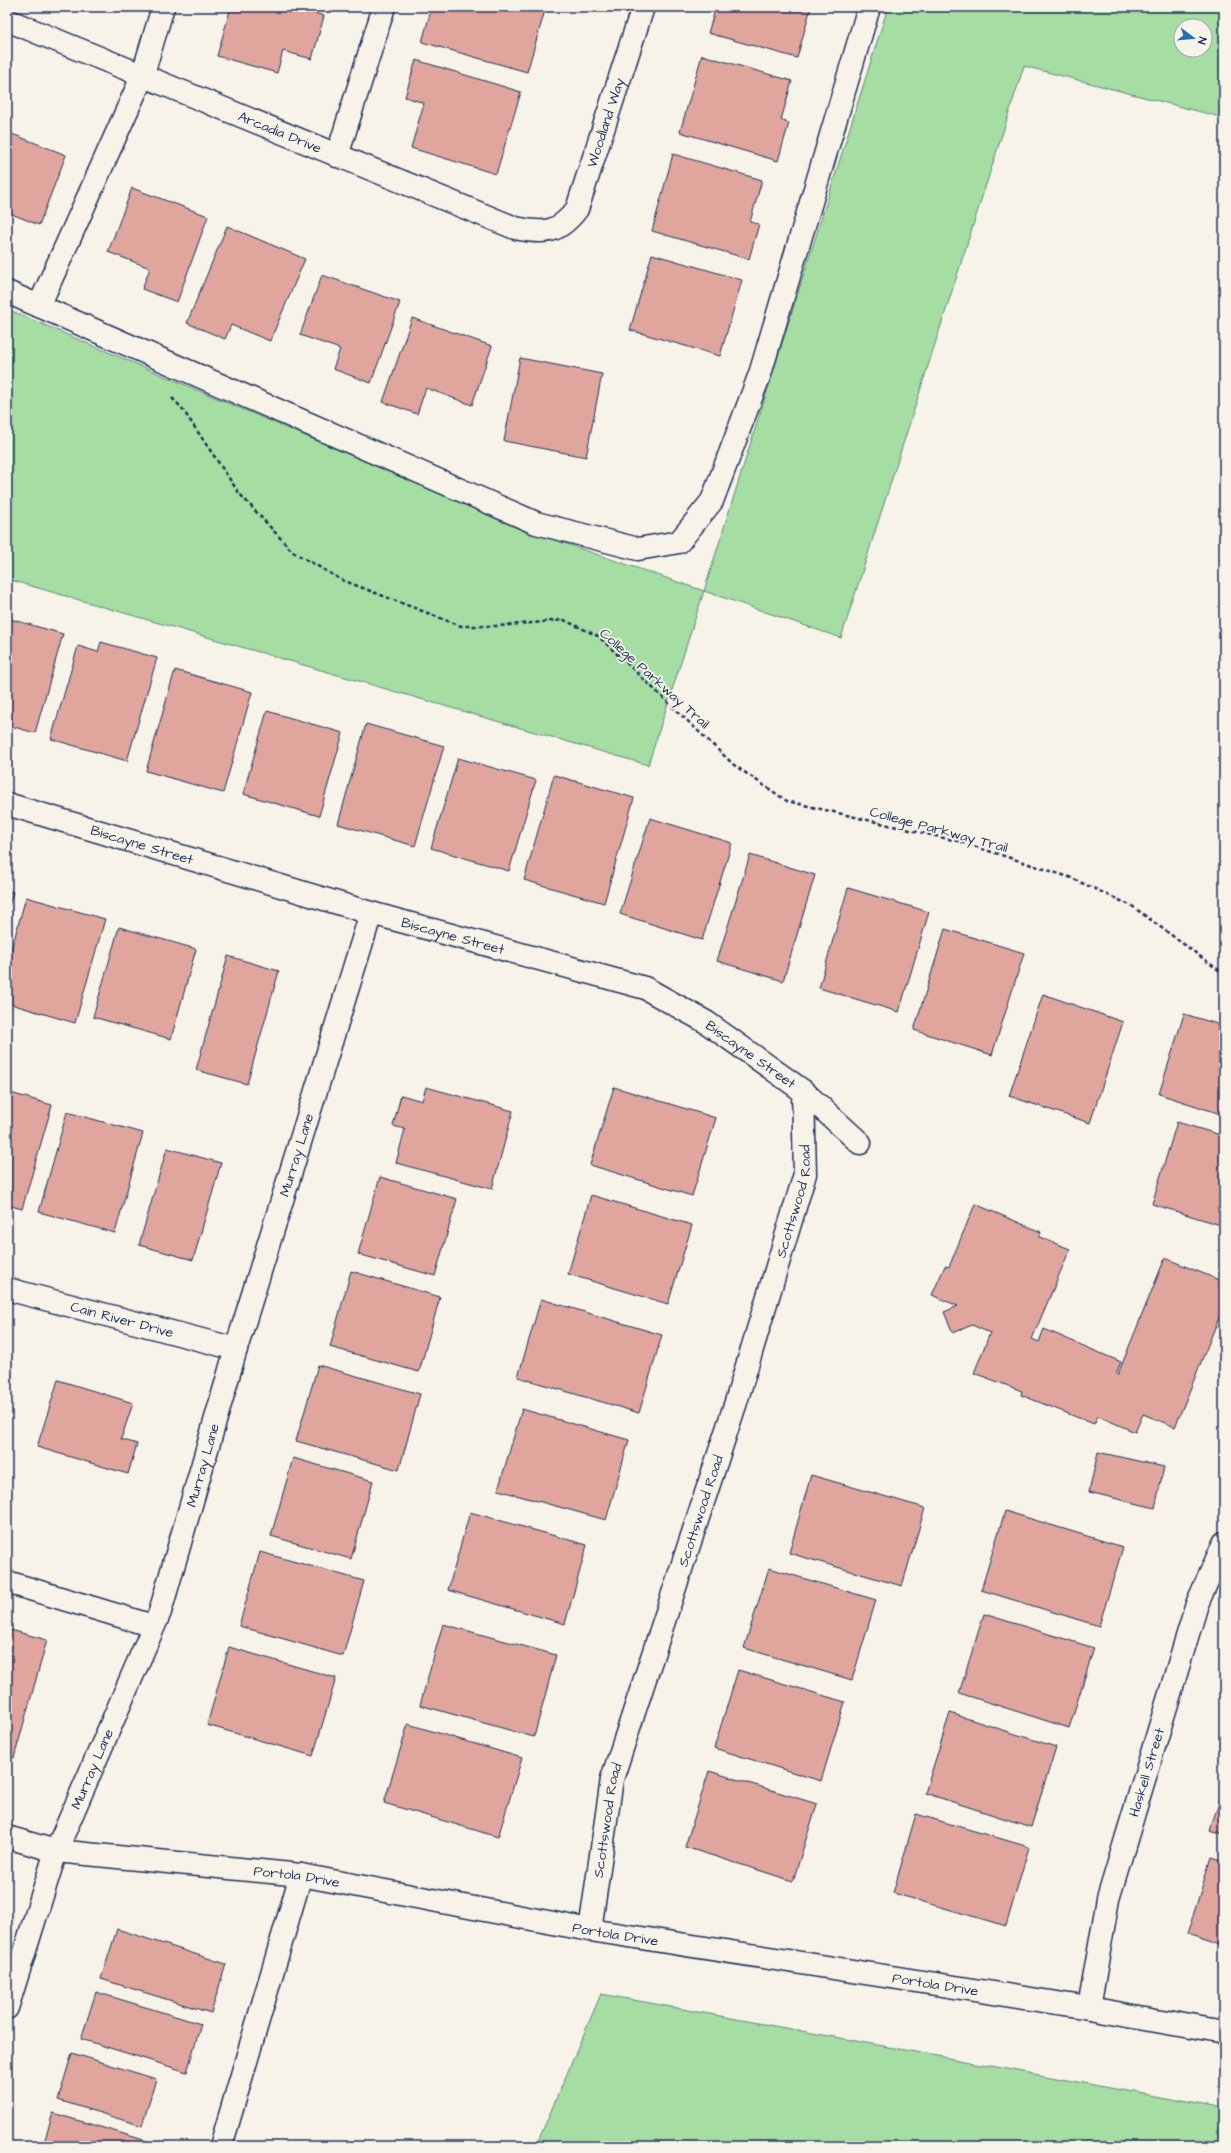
<svg xmlns="http://www.w3.org/2000/svg" width="1231" height="2153" viewBox="0 0 1231 2153" font-family="'Architects Daughter',sans-serif">
<style>
.green{fill:#a5dda2;stroke:#608680;fill-rule:evenodd}
.building{fill:#e0a69e;stroke:#1b2f5e}
.lines{fill:none;stroke-linecap:round;stroke-linejoin:round}
.minor-casing{stroke:#1b2f5e;stroke-width:25}
.path{stroke:#1b2f5e;stroke-width:2.5;stroke-dasharray:4 3;stroke-linecap:butt}
.minor{stroke:#f7f3e8;stroke-width:22}
.labels{text-anchor:middle;stroke-width:3.5;stroke-linejoin:round;paint-order:stroke}
.street-label{font-size:14px;fill:#1b2f5e;stroke:#f7f3e8}
</style>
<rect width="100%" height="100%" fill="#f7f3e8"/>
<filter id="ink" filterUnits="userSpaceOnUse"><feTurbulence type="fractalNoise" baseFrequency=".025" numOctaves="2"/><feDisplacementMap in="SourceGraphic" scale="8" xChannelSelector="R" yChannelSelector="G"/><feConvolveMatrix kernelMatrix="1 2 1 2 8 2 1 2 1" color-interpolation-filters="sRGB"/></filter>
<g filter="url(#ink)">
<g class="green">
<path d="M 888,7 L 1224,7 L 1224,118 L 1024,66 L 841,638 L 704,591 L 648,765 L 7,579 L 7,309 L 526,530 L 704,591 ZM 1181,26 L 1205,26 L 1205,50 L 1181,50 Z"/>
<polygon points="601,1994 1224,2109 1224,2146 536,2146"/>
</g>
<g class="building">
<polygon points="231,7 294,7 324,16 312,59 283,51 277,73 217,56"/>
<polygon points="432,7 456,12 457,7 546,7 527,72 422,42"/>
<polygon points="716,7 811,7 797,58 708,33"/>
<polygon points="702,55 792,81 781,120 789,123 778,161 680,132"/>
<polygon points="416,60 521,92 496,174 411,148 424,103 405,97"/>
<polygon points="7,132 66,155 39,225 7,212"/>
<polygon points="673,154 762,180 750,222 759,224 749,259 652,231"/>
<polygon points="132,188 208,216 177,302 142,289 150,268 108,252"/>
<polygon points="227,226 305,259 270,341 231,325 225,339 187,323"/>
<polygon points="652,254 742,280 720,356 630,330"/>
<polygon points="322,275 400,302 371,383 333,369 340,349 300,335"/>
<polygon points="412,318 492,346 472,405 426,388 417,414 383,402"/>
<polygon points="520,358 602,374 586,457 504,441"/>
<polygon points="7,618 63,634 35,733 7,725"/>
<polygon points="101,642 157,658 127,761 51,739 78,646 98,652"/>
<polygon points="175,670 252,692 223,793 146,771"/>
<polygon points="267,711 343,733 319,816 243,794"/>
<polygon points="366,724 444,746 415,846 338,824"/>
<polygon points="458,758 536,780 509,871 431,848"/>
<polygon points="554,775 634,798 604,903 524,880"/>
<polygon points="650,818 732,843 702,940 620,914"/>
<polygon points="750,855 815,875 783,981 717,961"/>
<polygon points="848,888 929,912 899,1012 819,988"/>
<polygon points="7,890 13,892 7,912"/>
<polygon points="26,897 105,919 75,1023 7,1003 7,965"/>
<polygon points="119,927 196,949 171,1039 93,1017"/>
<polygon points="945,929 1024,953 992,1055 914,1030"/>
<polygon points="228,956 279,971 247,1084 196,1070"/>
<polygon points="1043,994 1123,1022 1090,1123 1009,1096"/>
<polygon points="1184,1014 1224,1026 1224,1115 1159,1094"/>
<polygon points="426,1087 513,1111 492,1189 396,1163 405,1129 393,1126 401,1095 422,1101"/>
<polygon points="614,1087 716,1118 692,1196 590,1165"/>
<polygon points="7,1092 52,1105 22,1209 7,1205"/>
<polygon points="67,1112 143,1133 115,1233 39,1212"/>
<polygon points="1177,1122 1224,1136 1224,1226 1152,1204"/>
<polygon points="167,1148 221,1163 193,1260 139,1245"/>
<polygon points="380,1177 457,1199 435,1276 358,1254"/>
<polygon points="591,1195 692,1225 668,1304 568,1274"/>
<polygon points="975,1204 1041,1232 1039,1237 1070,1249 1032,1339 1039,1342 1044,1329 1121,1362 1116,1373 1118,1374 1165,1258 1224,1282 1224,1305 1175,1427 1143,1414 1135,1432 1098,1416 1094,1424 1021,1395 1022,1391 974,1373 990,1333 972,1325 953,1333 944,1312 958,1306 932,1295 945,1266 949,1267"/>
<polygon points="351,1271 440,1297 419,1372 330,1347"/>
<polygon points="541,1299 662,1335 639,1413 518,1377"/>
<polygon points="318,1365 420,1394 399,1470 296,1441"/>
<polygon points="58,1380 133,1403 121,1439 137,1444 128,1474 37,1447"/>
<polygon points="522,1409 629,1440 606,1520 498,1490"/>
<polygon points="1098,1452 1164,1467 1155,1508 1089,1492"/>
<polygon points="293,1458 373,1481 351,1559 271,1536"/>
<polygon points="811,1475 925,1508 902,1586 789,1553"/>
<polygon points="1005,1511 1123,1547 1099,1626 981,1590"/>
<polygon points="470,1512 587,1545 565,1624 448,1590"/>
<polygon points="260,1552 364,1581 343,1656 239,1626"/>
<polygon points="769,1568 876,1600 852,1680 744,1648"/>
<polygon points="984,1614 1094,1648 1069,1728 959,1693"/>
<polygon points="443,1624 556,1655 534,1737 420,1705"/>
<polygon points="7,1629 47,1640 14,1758 7,1756"/>
<polygon points="229,1647 336,1678 313,1756 207,1725"/>
<polygon points="738,1670 845,1702 821,1781 714,1748"/>
<polygon points="950,1713 1056,1747 1031,1827 925,1793"/>
<polygon points="408,1724 522,1758 498,1837 384,1803"/>
<polygon points="709,1771 817,1804 793,1881 685,1847"/>
<polygon points="1224,1786 1224,1834 1210,1830"/>
<polygon points="916,1814 1029,1847 1006,1926 893,1893"/>
<polygon points="1211,1858 1224,1862 1224,1947 1187,1935"/>
<polygon points="117,1929 226,1964 211,2013 101,1979"/>
<polygon points="96,1992 201,2024 187,2072 81,2039"/>
<polygon points="72,2053 156,2079 142,2126 58,2100"/>
<polygon points="53,2113 164,2146 43,2146"/>
</g>
<g class="lines">
<g class="minor-casing">
<g id="minor">
<path id="s1" d="M 7,20 L 515,228 C 544,234 558,234 577,209 L 643,7"/>
<polyline points="337,156 384,7"/>
<polyline points="7,292 536,523 638,549 679,542 712,501 760,374 869,7"/>
<polyline points="39,306 142,77 163,7"/>
<path id="s2" d="M 7,804 L 371,913 L 645,988 L 706,1022 L 803,1091 L 860,1143"/>
<path id="s3" d="M 7,1289 L 236,1349"/>
<polyline points="7,1582 153,1626"/>
<path id="s4" d="M 7,1837 L 56,1851 L 301,1875 L 590,1930 L 1089,2008 L 1224,2032"/>
<path id="s5" d="M 590,1930 L 612,1779 L 736,1402 L 805,1174 L 803,1091"/>
<path id="s6" d="M 7,2008 L 56,1851 L 160,1612 L 236,1349 L 371,913"/>
<path id="s7" d="M 1089,2008 L 1108,1899 L 1197,1604 L 1224,1543"/>
<polyline points="221,2146 301,1875"/>
</g>
</g>
<polyline class="path" points="172,398 181,407 239,493 293,552 342,580 461,626 499,626 564,620 598,636 734,765 787,801 961,842 1069,877 1132,906 1224,974"/>
<use href="#minor" class="minor"/>
</g>
</g>
<g class="labels">
<g class="street-label">
<text dy="5" stroke="none"><textPath href="#s1" startOffset="710">Woodland Way</textPath></text>
<text dy="5" stroke="none"><textPath href="#s1" startOffset="295">Arcadia Drive</textPath></text>
<text transform="translate(655 678) rotate(42)" y="5">College Parkway Trail</text>
<text transform="translate(939 829) rotate(15)" y="5">College Parkway Trail</text>
<text dy="5" stroke="none"><textPath href="#s2" startOffset="141">Biscayne Street</textPath></text>
<text dy="5" stroke="none"><textPath href="#s2" startOffset="465">Biscayne Street</textPath></text>
<text dy="5" stroke="none"><textPath href="#s2" startOffset="789">Biscayne Street</textPath></text>
<text dy="5" stroke="none"><textPath href="#s6" startOffset="902">Murray Lane</textPath></text>
<text dy="5" stroke="none"><textPath href="#s5" startOffset="759">Scottswood Road</textPath></text>
<text dy="5" stroke="none"><textPath href="#s3" startOffset="119">Cain River Drive</textPath></text>
<text dy="5" stroke="none"><textPath href="#s6" startOffset="578">Murray Lane</textPath></text>
<text dy="5" stroke="none"><textPath href="#s5" startOffset="435">Scottswood Road</textPath></text>
<text dy="5" stroke="none"><textPath href="#s6" startOffset="254">Murray Lane</textPath></text>
<text dy="5" stroke="none"><textPath href="#s7" startOffset="243">Haskell Street</textPath></text>
<text dy="5" stroke="none"><textPath href="#s5" startOffset="111">Scottswood Road</textPath></text>
<text dy="5" stroke="none"><textPath href="#s4" startOffset="293">Portola Drive</textPath></text>
<text dy="5" stroke="none"><textPath href="#s4" startOffset="617">Portola Drive</textPath></text>
<text dy="5" stroke="none"><textPath href="#s4" startOffset="941">Portola Drive</textPath></text>
</g>
</g>
<rect width="1231" height="2153" fill="none" stroke="#f7f3e8" stroke-width="24"/>
<rect x="12" y="12" width="1207" height="2129" fill="none" stroke="#1b2f5e" stroke-width="1.5" filter="url(#ink)"/>
<g transform="translate(1193 38) rotate(106)"><circle r="19" fill="#f7f3e8" stroke="#9fa5b1"/>
<path d="M0-3L7 15L0 10L-7 15Z" fill="#1f6fb2"/>
<text y="-6" font-size="11" font-weight="bold" text-anchor="middle" fill="#1b2f5e">N</text>
</g>
</svg>
